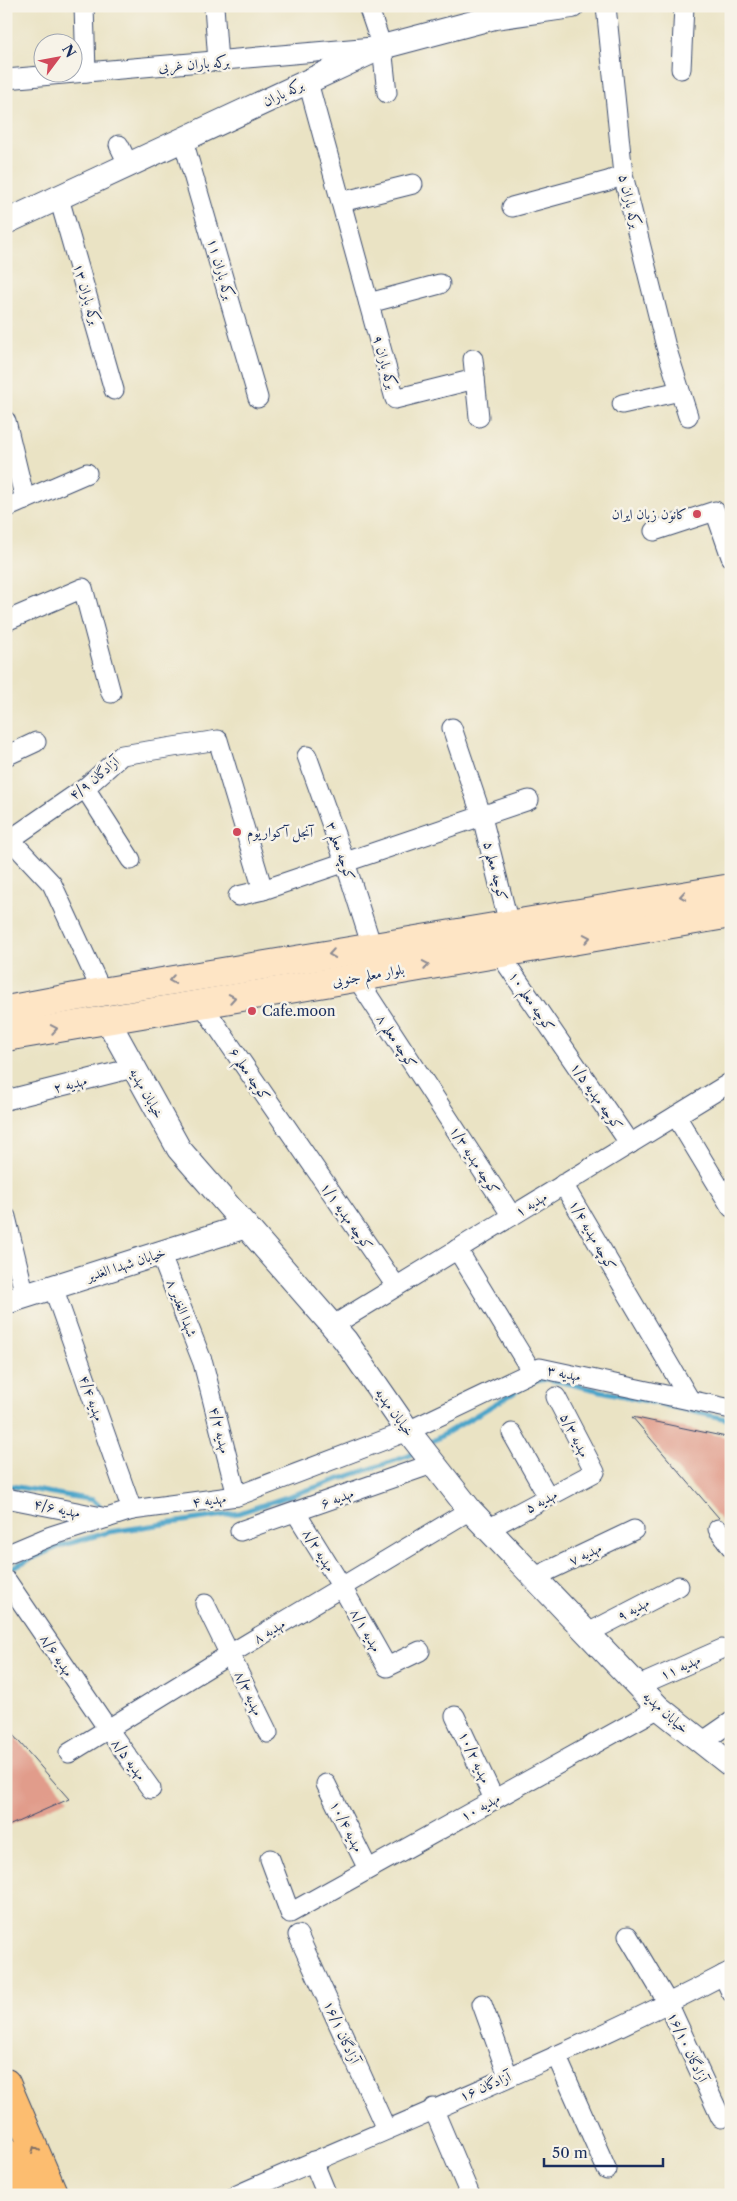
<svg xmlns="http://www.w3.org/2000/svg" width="737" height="2201" viewBox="0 0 737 2201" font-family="'Libre Caslon Text',Amiri,serif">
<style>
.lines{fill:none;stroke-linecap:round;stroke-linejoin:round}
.stream{stroke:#4ba4c9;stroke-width:5}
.building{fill:#e19c8b}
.minor-casing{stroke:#3a4a6d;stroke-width:21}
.tertiary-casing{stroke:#3a4a6d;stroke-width:26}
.secondary-casing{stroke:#3a4a6d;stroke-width:30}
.primary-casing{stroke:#3a4a6d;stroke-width:30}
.minor{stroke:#fff;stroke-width:19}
.tertiary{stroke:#fff;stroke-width:24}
.secondary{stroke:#fee5c5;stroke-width:28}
.primary{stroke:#fcbd6f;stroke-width:28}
.oneway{stroke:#8c8a92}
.oneway2{stroke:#806f66}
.poi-dot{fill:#d1495b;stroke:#f7f3e8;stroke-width:2}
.labels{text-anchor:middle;stroke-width:5;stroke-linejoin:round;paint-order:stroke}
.street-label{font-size:14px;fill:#1b2f5e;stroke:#f7f3e8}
.poi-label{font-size:14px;fill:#1b2f5e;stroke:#f7f3e8;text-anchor:start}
</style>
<rect width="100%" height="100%" fill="#f7f3e8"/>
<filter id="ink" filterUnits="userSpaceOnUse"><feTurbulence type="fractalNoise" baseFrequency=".02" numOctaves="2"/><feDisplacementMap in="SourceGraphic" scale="10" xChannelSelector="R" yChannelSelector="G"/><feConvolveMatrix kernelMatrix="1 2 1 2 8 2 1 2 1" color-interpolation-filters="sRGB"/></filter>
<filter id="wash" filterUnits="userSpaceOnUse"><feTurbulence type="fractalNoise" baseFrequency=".0096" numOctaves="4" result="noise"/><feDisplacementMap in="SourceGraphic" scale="20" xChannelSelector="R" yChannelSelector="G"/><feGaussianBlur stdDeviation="1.12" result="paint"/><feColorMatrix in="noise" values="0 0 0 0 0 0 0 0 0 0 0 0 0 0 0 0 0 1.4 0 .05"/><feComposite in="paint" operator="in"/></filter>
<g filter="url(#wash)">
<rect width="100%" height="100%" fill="#eae3c4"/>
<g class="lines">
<g class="stream">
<polyline points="426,1445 532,1382 547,1379 731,1420"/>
<polyline points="6,1485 93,1500 105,1511"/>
<polyline points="6,1570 60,1546 109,1532 239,1513 408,1456 416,1451"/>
</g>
</g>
<g id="blocks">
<g class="building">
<polygon points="632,1417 731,1438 731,1532"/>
<polygon points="6,1727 69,1799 6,1827"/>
</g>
</g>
</g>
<g filter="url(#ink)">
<use href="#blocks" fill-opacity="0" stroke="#3a4a6d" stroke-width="1"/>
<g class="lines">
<g class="minor-casing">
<g id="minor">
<polyline points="84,6 86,72"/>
<polyline points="214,6 218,62"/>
<polyline points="368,6 382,47 387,93"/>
<polyline points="606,6 623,175 666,347 688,416"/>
<polyline points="681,69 684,6"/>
<polyline points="6,79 373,47"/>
<polyline points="308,82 395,399 475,379"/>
<polyline points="183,140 258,398"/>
<polyline points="119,145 129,166"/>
<polyline points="59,198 114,390"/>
<polyline points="341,202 413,184"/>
<polyline points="512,207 608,181 623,175"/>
<polyline points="369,303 440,284"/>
<polyline points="473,359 479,417"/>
<polyline points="622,404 680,391"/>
<polyline points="6,421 25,500"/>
<polyline points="6,508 87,473"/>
<polyline points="654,531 715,511 731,557"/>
<polyline points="6,621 83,588 111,693"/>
<polyline points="452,728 482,817 509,924"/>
<polyline points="6,756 36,742"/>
<polyline points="307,756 345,862 372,947"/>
<polyline points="85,788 131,860"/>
<polyline points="6,835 52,884 102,992"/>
<polyline points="11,839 85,788 122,755 218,740 263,890 529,800"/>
<polyline points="238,896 263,890"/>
<polyline points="499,953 630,1144"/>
<polyline points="356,977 512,1216"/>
<polyline points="201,1003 396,1286"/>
<polyline points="6,1100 133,1068"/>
<polyline points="676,1116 731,1207"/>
<polyline points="563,1184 690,1400"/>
<polyline points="6,1217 25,1296"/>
<polyline points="457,1249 532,1372"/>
<polyline points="160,1253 203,1363 237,1496"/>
<polyline points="53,1287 132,1510"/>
<polyline points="332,1326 731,1082"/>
<polyline points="512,1433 548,1497"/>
<polyline points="6,1498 107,1518"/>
<polyline points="296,1513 342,1587 387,1667 420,1651"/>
<polyline points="488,1529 595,1472 556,1397"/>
<polyline points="718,1529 731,1547"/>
<polyline points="240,1531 435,1463"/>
<polyline points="6,1555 51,1536 132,1510 237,1496 408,1431 540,1368 731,1409"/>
<polyline points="535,1577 634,1530"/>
<polyline points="7,1581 108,1729 151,1789"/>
<polyline points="205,1604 268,1733"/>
<polyline points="588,1633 679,1586"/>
<polyline points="638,1686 722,1649"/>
<polyline points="455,1716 494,1799"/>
<polyline points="702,1742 731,1722"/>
<polyline points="69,1753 230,1654 470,1510"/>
<polyline points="326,1784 368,1869"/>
<polyline points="270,1859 290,1913 659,1708"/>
<polyline points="298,1935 386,2129"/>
<polyline points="628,1936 668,2003 721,2118"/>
<polyline points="723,1975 731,1992"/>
<polyline points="482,2004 508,2076"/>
<polyline points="556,2055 607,2170"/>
<polyline points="433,2108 470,2195"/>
<polyline points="313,2161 327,2195"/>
<path d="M 237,2195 C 402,2122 571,2055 731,1971"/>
</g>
</g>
<g class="tertiary-casing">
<g id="tertiary">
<polyline points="6,222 382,47 495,17 572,6"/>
<polyline points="107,1019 179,1149 345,1340 408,1431 470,1510 659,1708 731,1765"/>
<polyline points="6,1302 246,1226"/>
</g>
</g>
<g class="secondary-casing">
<g id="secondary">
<polyline points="6,1010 102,992 731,888"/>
<polyline points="6,1037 731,914"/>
</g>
</g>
<g class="primary-casing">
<g id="primary">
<polyline points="6,2083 54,2195"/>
<polyline points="6,2151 25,2195"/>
</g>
</g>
<use href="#minor" class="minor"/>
<use href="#tertiary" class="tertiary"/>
<use href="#secondary" class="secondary"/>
<use href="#primary" class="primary"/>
</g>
<defs><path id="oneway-chevron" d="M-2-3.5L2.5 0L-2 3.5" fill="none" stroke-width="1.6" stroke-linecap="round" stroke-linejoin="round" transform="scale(1.25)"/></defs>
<g class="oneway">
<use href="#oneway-chevron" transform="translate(683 896) rotate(171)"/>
<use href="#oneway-chevron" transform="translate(587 938) rotate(-10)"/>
<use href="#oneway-chevron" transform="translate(332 954) rotate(171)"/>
<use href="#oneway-chevron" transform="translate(426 965) rotate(-10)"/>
<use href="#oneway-chevron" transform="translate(172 980) rotate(171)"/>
<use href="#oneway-chevron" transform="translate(232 998) rotate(-10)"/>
<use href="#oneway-chevron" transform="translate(54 1029) rotate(-10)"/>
</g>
<use class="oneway2" href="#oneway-chevron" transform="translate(35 2150) rotate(-113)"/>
</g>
<g class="poi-dot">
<circle cx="697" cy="514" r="5"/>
<circle cx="237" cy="832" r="5"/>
<circle cx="252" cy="1011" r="5"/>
</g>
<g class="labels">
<g class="street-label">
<text transform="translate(194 64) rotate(-4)" y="5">برکه باران غربی</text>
<text transform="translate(283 93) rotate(-25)" y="5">برکه باران</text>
<text transform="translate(630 201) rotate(77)" y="5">برکه باران ۵</text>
<text transform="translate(221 269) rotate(74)" y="5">برکه باران ۱۱</text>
<text transform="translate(87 294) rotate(74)" y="5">برکه باران ۱۳</text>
<text transform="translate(385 362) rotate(75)" y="5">برکه باران ۹</text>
<text transform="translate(94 778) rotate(-39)" y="5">آزادگان ۴/۹</text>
<text transform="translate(341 851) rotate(71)" y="5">کوچه معلم ۳</text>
<text transform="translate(496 871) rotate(76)" y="5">کوچه معلم ۵</text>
<text transform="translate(368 975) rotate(-10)" y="5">بلوار معلم جنوبی</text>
<text transform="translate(532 1001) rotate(56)" y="5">کوچه معلم ۱۰</text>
<text transform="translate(397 1041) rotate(57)" y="5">کوچه معلم ۸</text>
<text transform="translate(250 1074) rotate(56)" y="5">کوچه معلم ۶</text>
<text transform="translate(70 1084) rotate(-14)" y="5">مهدیه ۲</text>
<text transform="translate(147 1093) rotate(61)" y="5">خیابان مهدیه</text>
<text transform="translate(597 1096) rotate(55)" y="5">کوچه مهدیه ۱/۵</text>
<text transform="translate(475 1160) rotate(57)" y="5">کوچه مهدیه ۱/۳</text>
<text transform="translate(531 1204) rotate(-31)" y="5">مهدیه ۱</text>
<text transform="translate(347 1216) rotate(55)" y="5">کوچه مهدیه ۱/۱</text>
<text transform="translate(593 1235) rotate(60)" y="5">کوچه مهدیه ۱/۴</text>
<text transform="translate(126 1264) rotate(-18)" y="5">خیابان شهدا الغدیر</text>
<text transform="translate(182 1308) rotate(69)" y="5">شهدا الغدیر ۸</text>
<text transform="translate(564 1373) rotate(12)" y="5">مهدیه ۳</text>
<text transform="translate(92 1398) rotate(70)" y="5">مهدیه ۴/۴</text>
<text transform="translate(395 1412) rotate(54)" y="5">خیابان مهدیه</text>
<text transform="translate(220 1430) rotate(76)" y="5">مهدیه ۴/۲</text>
<text transform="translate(575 1435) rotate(63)" y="5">مهدیه ۵/۳</text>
<text transform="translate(337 1498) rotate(-20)" y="5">مهدیه ۶</text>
<text transform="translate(209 1500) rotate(-7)" y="5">مهدیه ۴</text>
<text transform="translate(541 1501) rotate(-28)" y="5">مهدیه ۵</text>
<text transform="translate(57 1508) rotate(12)" y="5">مهدیه ۴/۶</text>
<text transform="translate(319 1550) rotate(58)" y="5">مهدیه ۸/۲</text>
<text transform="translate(585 1554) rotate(-25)" y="5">مهدیه ۷</text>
<text transform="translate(633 1609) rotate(-28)" y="5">مهدیه ۹</text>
<text transform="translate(366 1630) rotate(60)" y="5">مهدیه ۸/۱</text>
<text transform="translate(269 1631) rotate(-31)" y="5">مهدیه ۸</text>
<text transform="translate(57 1655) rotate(56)" y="5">مهدیه ۸/۶</text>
<text transform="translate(680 1667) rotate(-24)" y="5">مهدیه ۱۱</text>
<text transform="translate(249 1693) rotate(65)" y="5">مهدیه ۸/۳</text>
<text transform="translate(666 1712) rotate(42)" y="5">خیابان مهدیه</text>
<text transform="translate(475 1757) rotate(65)" y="5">مهدیه ۱۰/۲</text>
<text transform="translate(129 1759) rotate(54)" y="5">مهدیه ۸/۵</text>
<text transform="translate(480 1807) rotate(-29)" y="5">مهدیه ۱۰</text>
<text transform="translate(347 1826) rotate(63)" y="5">مهدیه ۱۰/۴</text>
<text transform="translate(342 2032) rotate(66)" y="5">آزادگان ۱۶/۱</text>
<text transform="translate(688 2047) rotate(65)" y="5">آزادگان ۱۶/۱۰</text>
<text transform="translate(485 2086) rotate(-23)" y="5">آزادگان ۱۶</text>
</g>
<g class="poi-label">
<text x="687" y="519" text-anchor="end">کانون زبان ایران</text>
<text x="247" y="837">آنجل آکواریوم</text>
<text x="262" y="1016">Cafe.moon</text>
</g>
</g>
<rect width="737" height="2201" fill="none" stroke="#f7f3e8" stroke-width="25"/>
<g transform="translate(58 58) rotate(58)"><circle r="24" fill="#f7f3e8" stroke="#9fa5b1"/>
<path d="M0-4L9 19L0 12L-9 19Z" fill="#d1495b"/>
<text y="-8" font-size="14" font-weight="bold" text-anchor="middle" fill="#1b2f5e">N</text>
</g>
<path d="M544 2158v8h119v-8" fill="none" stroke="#1b2f5e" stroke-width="2.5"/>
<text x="552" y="2158" font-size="15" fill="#1b2f5e" stroke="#f7f3e8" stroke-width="4" paint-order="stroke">50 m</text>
</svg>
